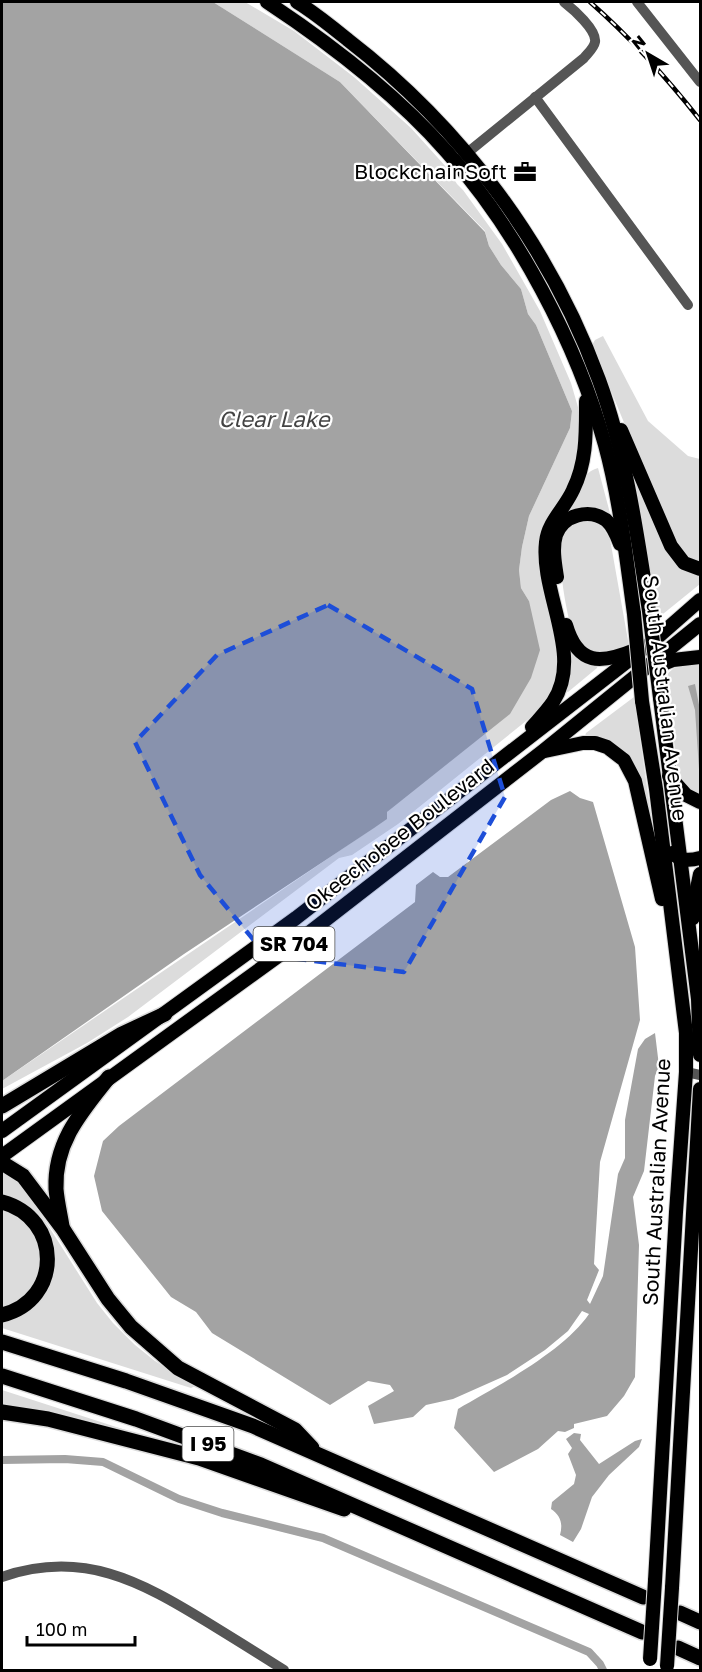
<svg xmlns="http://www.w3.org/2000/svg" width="702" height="1672" viewBox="0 0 702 1672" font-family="'Golos Text',sans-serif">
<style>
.green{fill:#dcdcdc}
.water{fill:#a3a3a3}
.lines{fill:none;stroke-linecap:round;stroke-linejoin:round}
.canal{stroke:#a3a3a3;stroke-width:8}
.major-casing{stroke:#dbdbdb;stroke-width:16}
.highway-casing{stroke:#dbdbdb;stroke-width:18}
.minor{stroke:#555;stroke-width:10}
.major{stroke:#000;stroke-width:14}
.highway{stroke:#000;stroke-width:15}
.rail-casing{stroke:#000;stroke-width:4.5}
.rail{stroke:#fff;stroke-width:2;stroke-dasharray:7;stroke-linecap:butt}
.major-bridge-casing{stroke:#dbdbdb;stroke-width:16;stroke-linecap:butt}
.major-bridge{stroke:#000;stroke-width:14}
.marked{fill:#1d4ed8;fill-opacity:0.2;stroke:#1d4ed8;stroke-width:4.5;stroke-dasharray:12 8;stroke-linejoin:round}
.labels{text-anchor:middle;stroke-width:4.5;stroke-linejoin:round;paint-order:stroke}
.shield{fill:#fff;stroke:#4c4c4c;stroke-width:1.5}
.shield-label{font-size:20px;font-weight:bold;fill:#000}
.poi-label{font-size:21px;fill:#000;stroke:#fff;text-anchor:end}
.street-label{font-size:21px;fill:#000;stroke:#fff}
.water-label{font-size:22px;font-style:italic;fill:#444;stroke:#fff}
</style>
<rect width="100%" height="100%" fill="#fff"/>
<g class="green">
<polygon points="213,2 245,2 294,31 354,77 411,128 447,168 457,184 463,190 502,244 540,311 571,383 582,421 579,449 570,480 559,504 540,533 540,564 557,654 557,671 552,689 541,709 398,824 352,855 339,858 128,1017 87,1043 2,1089 2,1081 386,819 387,812 529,601 521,588 519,570 522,547 529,516 570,428 572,411 536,325 528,314 521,289 501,265 489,246 485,231 340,82"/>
<polygon points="603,336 648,421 688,456 700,459 700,565 695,565 675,546 592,345 595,340"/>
<path d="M 598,468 L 611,517 L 589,506 L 564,516 C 572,501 580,472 598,468 Z"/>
<polygon points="634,474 671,554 700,573 700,584 658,618"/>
<path d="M 588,518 L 605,525 L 603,528 L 610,539 L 629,646 L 609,655 L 585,652 C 582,648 578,645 576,641 C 568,627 555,550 562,535 C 567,524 577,521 588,518 Z"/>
<polygon points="566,643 598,665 597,668 568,692 564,690"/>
<polygon points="694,661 700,664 700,797 683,787 678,774 666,675 674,668 692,665"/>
<polygon points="634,697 657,856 630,758 611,741 595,736 585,736 586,733"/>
<polygon points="5,1171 15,1177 27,1192 97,1303 113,1323 135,1345 155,1361 195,1386 191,1388 2,1328 2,1319 18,1313 50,1249 2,1197 2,1174"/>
<polygon points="2,1205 29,1220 44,1258 30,1294 2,1310"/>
<polygon points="2,1390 144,1436 2,1403"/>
</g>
<g class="water">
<polygon points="2,2 213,2 340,82 485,232 489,246 501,265 521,289 528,314 536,325 572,411 570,428 529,516 522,547 519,570 521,588 529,601 540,650 531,678 510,714 387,812 387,819 374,828 184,954 2,1081"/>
<polygon points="695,684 700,710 700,784 695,710 688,686"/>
<path d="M 570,791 L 580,798 L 593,802 L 635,947 L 640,1020 L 600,1162 L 594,1264 L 599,1270 L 587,1300 L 590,1304 L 603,1276 L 618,1174 L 625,1158 L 625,1120 L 638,1049 L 645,1039 L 655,1033 L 659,1066 L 655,1076 L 644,1171 L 633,1197 L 639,1245 L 635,1377 L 624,1396 L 607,1416 L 574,1424 L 574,1428 L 565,1432 L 558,1431 L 538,1449 L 494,1472 L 454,1428 L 458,1409 C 498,1386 564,1351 589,1314 L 582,1311 L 568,1331 L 545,1350 L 507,1375 L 453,1399 L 426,1405 L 413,1417 L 374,1424 L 368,1406 L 394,1391 L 390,1385 L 368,1381 L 330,1405 L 212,1333 L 196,1312 L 171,1297 L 102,1211 L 94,1176 L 103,1141 L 119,1126 L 415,902 L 416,885 L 433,872 L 440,877 L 448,877 L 551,800 Z"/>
<path d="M 574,1433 L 581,1434 L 580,1440 L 599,1464 L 635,1441 L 642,1439 L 639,1447 L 609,1475 L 592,1497 L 581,1529 L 573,1542 L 560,1535 C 563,1524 561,1516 551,1509 L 552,1502 L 574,1484 L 576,1475 L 568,1454 L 572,1448 L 566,1439 Z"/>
</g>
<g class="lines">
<polyline class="canal" points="2,1460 65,1459 103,1462 179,1499 222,1513 323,1538 589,1652 600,1664 603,1670"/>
<g class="major-casing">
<g id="major">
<path d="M 267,2 C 332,45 395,93 447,152 C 517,230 577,344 605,445 C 620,500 626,557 634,614"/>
<path d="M 297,2 C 315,13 332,27 348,40 C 461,127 550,246 599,380 C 626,454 637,533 649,611"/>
<polyline points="621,430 671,546 684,563 700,569"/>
<path d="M 557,577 C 555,564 552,548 556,535 C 563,515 589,508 606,520 C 613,526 617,536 620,544"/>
<path d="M 566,625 C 578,666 601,664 635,650"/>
<polyline points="653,668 673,660 700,657"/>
<polyline points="660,698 698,999 700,1055"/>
<polyline points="642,701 656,789 686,1033 686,1072 676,1212 655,1581"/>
<path d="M 532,727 C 539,719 547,711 553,702 C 584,655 540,594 546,542 C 548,522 565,508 573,490 C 587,462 586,432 586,401"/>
<polyline points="545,751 583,743 595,743 607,747 624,760 635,781 662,899"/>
<polyline points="669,776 686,795 700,802"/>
<path d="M 672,853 C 681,861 689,861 700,858"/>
<polyline points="693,918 695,898 700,874"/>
<polyline points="2,1131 296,918 651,643 700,600"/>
<polyline points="2,1156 292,946 543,751 700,624"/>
<polyline points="672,1588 700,1089"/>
</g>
</g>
<g class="highway-casing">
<g id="highway">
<polyline points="2,1106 122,1034 165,1014"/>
<polyline points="2,1163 23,1176 63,1229 108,1299 131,1327 178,1368 295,1430 312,1448"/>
<path d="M 2,1202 C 62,1218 63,1300 2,1315"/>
<path d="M 62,1226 C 60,1214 57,1201 56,1189 C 54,1142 82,1111 109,1077"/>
<polyline points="2,1342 126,1381 253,1426 643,1597"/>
<polyline points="2,1376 136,1419 261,1465 642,1632"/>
<polyline points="2,1412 48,1419 199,1458 344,1509"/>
<polyline points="680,1613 700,1622"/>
<polyline points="678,1648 700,1658"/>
</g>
</g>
<g class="minor">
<polyline points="637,2 700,82"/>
<polyline points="535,97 688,305"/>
<path d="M 461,158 L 584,58 C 588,53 594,48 595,42 C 597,30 573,9 564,2"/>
<polyline points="686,1072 700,1075"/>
<path d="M 2,1577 C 82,1549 140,1581 207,1622 C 233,1638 259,1654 284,1670"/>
</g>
<use href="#major" class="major"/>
<use href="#highway" class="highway"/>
<g class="rail-casing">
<path id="rail" d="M 590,2 C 631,38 666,77 700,120"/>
</g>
<use href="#rail" class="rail"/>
<g class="major-bridge-casing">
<g id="major-bridge">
<polyline points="649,611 660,698"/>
<polyline points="634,614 642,701"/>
<polyline points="650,1659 655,1581"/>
<polyline points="667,1666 672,1588"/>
</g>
</g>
<use href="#major-bridge" class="major-bridge"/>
</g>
<path class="marked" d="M 328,605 L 472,689 L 505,797 L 404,972 L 266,955 L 200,875 L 135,742 L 217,655 Z"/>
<defs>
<g id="office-bare" transform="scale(1.8)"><path d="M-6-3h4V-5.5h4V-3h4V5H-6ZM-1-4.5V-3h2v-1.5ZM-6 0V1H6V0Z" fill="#000" stroke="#fff" stroke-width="2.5" paint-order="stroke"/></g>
</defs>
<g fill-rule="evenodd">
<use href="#office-bare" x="525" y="172"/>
</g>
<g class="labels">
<g class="shield">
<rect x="253.5" y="927" width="81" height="34" rx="4.5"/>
<rect x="182.5" y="1427" width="51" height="34" rx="4.5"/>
</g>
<g class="shield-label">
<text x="294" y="951">SR 704</text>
<text x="208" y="1451">I 95</text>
</g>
<g class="poi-label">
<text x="507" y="179">BlockchainSoft</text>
</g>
<g class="street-label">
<text transform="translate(665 698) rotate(83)" y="7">South Australian Avenue</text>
<text transform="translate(400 835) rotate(-38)" y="7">Okeechobee Boulevard</text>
<text transform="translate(657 1182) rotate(-87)" y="7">South Australian Avenue</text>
</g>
<g class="water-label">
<text x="274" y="427">Clear Lake</text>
</g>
</g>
<rect width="702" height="1672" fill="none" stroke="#000000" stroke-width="6"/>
<g transform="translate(648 54) rotate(321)" stroke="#ffffff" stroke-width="4.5" paint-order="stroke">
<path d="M0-4.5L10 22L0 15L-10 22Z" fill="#000000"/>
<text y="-9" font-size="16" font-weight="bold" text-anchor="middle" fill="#000000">N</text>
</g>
<path d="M27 1636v9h108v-9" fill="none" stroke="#000000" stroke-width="3"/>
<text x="36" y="1636" font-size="18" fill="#000000" stroke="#ffffff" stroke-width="4.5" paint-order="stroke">100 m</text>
</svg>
